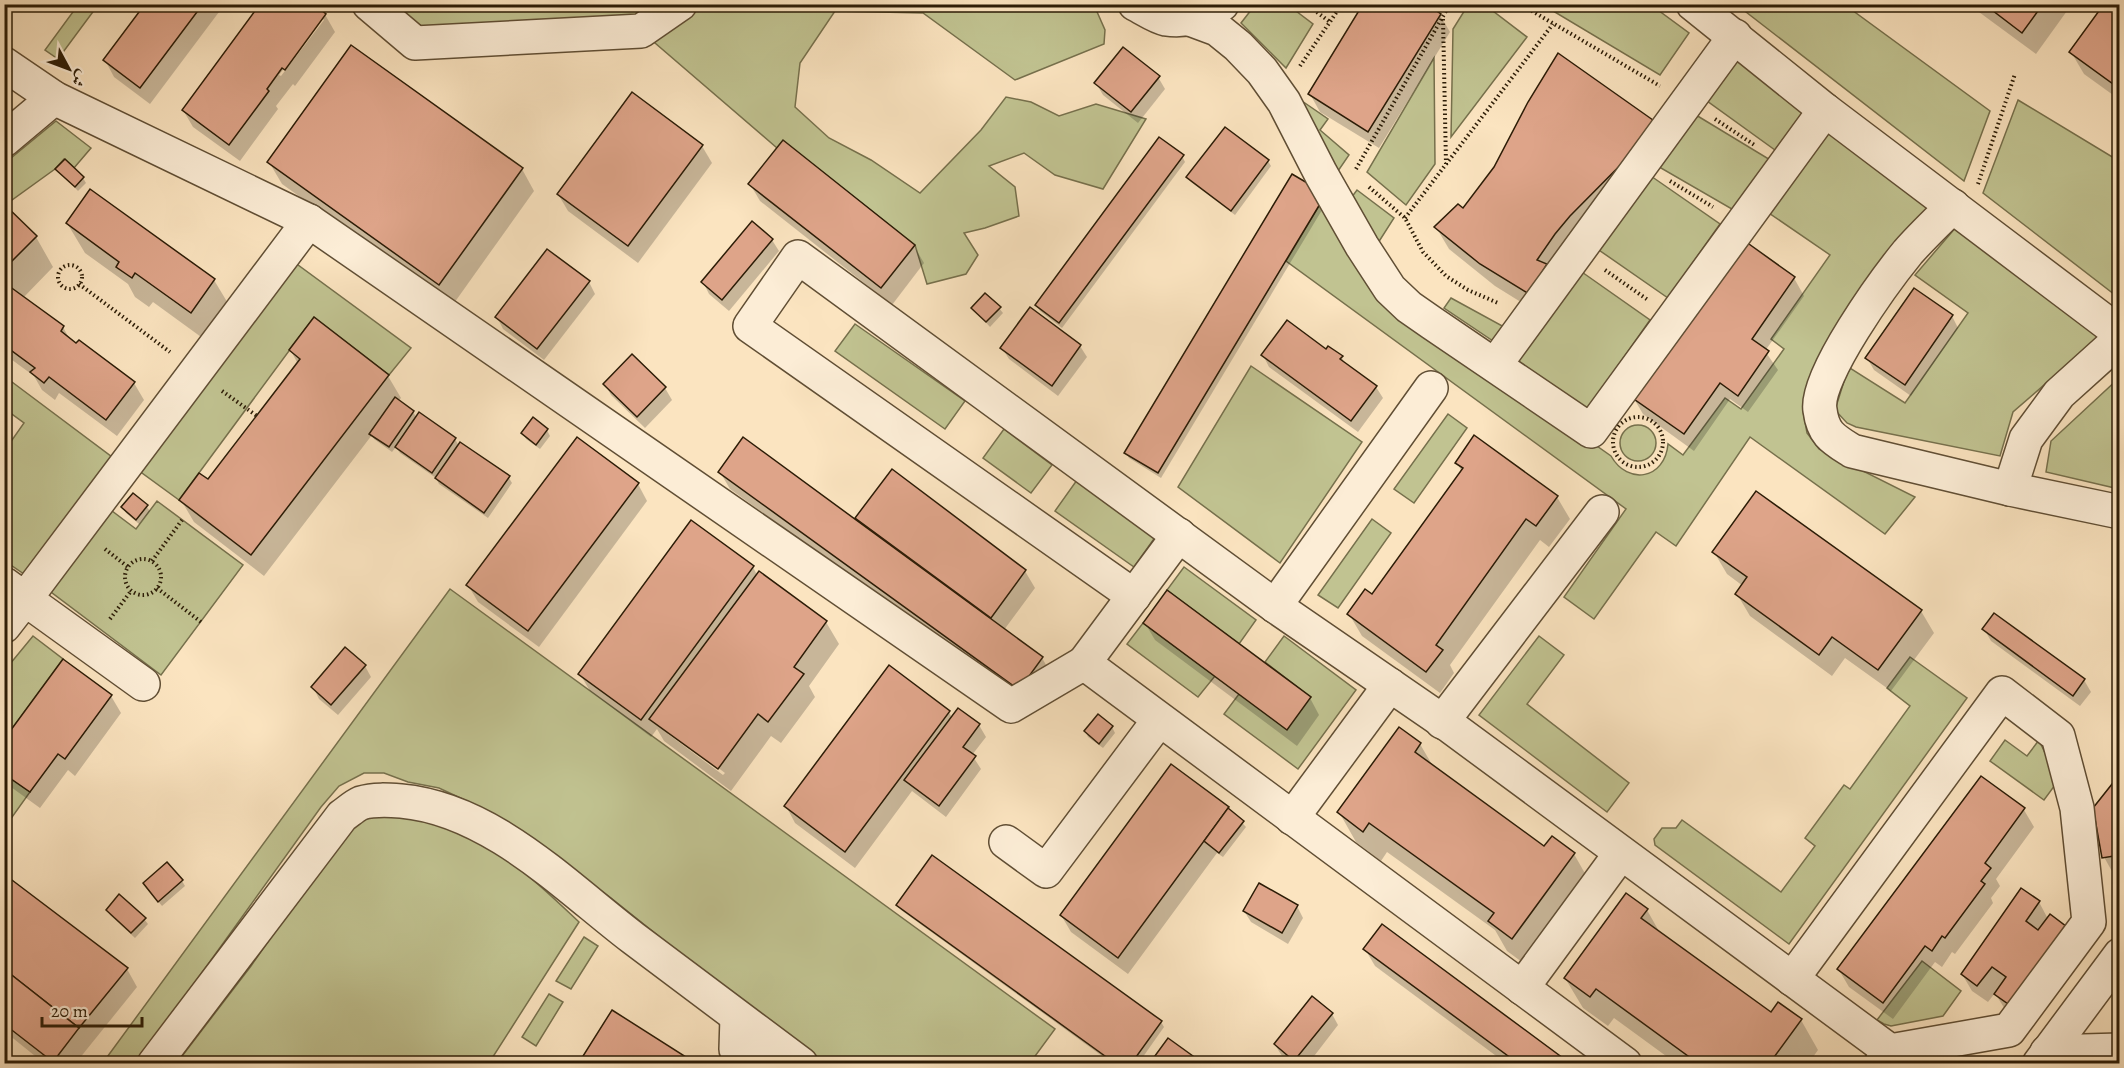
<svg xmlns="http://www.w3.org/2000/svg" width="2124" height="1068" viewBox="0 0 2124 1068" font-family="Alegreya,Amiri,serif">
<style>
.green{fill:#c1c391;stroke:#76704c;stroke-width:1.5}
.shadow{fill:#0003;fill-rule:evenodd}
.building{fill:#dea489;stroke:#2c1c06;stroke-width:1.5}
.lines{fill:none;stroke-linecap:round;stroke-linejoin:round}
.minor-casing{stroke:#604e34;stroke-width:36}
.path{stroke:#2c1c06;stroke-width:4;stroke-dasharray:1.5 3;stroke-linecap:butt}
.minor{stroke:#fcedd6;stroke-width:33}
</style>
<rect width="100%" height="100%" fill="#fbe4c0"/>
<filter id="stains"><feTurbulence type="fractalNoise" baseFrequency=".00333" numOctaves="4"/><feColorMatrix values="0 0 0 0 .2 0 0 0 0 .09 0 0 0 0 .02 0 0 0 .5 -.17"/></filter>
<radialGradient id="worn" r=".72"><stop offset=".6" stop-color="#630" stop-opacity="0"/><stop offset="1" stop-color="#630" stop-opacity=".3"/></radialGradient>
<g class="green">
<polygon points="78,5 98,5 58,59 45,50"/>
<polygon points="366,5 1094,5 1105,30 1104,44 1015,80 923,13 835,11 800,63 795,107 829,138 871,160 920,193 981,130 1006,97 1031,102 1059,116 1096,104 1146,119 1103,189 1055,175 1024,153 989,166 1015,187 1019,216 985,228 964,233 978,255 966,274 927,284 915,245 783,141 777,148 641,31 415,43"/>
<polygon points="1288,5 1313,24 1286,68 1241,23 1255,5"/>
<polygon points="1468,5 1485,5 1527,37 1451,137 1453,29"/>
<polygon points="1543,5 1651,5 1689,33 1660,75"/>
<polygon points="1737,5 1845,5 1990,111 1964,181"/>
<polygon points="1434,58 1435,164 1406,205 1367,172"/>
<polygon points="1733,62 1741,62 1806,109 1775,150 1703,98"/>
<polygon points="2018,100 2119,161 2119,298 1983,193"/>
<polygon points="1302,101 1328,119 1320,130 1349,155 1338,171"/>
<polygon points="1691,112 1772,161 1737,212 1654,164"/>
<polygon points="56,121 91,148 74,168 64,159 55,169 5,205 5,163"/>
<path d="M 1831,129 L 1938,209 L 1807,387 L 1803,411 L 1807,433 L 1819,449 L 1915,497 L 1885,534 L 1750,437 L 1676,546 L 1656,532 L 1594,619 L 1564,597 L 1626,509 L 1286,261 L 1326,194 L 1366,283 L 1611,456 C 1628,486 1665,479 1668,444 L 1683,455 L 1725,398 L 1741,409 L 1784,349 L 1771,339 L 1830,255 L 1766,211 Z"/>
<polygon points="1648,174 1720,224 1668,298 1596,248"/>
<polygon points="1357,190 1394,218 1378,243 1351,198"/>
<polygon points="1957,226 2100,336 2013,412 2000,456 1856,427 1847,423 1835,410 1845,378 1850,368 1905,403 1968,313 1915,275"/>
<polygon points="283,254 411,348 389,375 314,317 179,500 127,462"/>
<polygon points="1579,270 1650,320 1587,410 1515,360"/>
<polygon points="1451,298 1506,328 1496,343 1444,308"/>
<polygon points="855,324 965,401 945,429 835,351"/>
<polygon points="1251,366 1362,442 1280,563 1178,487"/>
<polygon points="4,376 112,457 24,574 5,561 5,450 24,423 5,409"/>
<polygon points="2119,378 2119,489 2046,472 2051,441"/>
<polygon points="1448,414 1467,428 1414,503 1394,489"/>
<circle cx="1638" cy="443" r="18"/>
<polygon points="1004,429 1052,465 1031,493 983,458"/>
<polygon points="1077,480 1156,536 1134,567 1055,511"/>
<polygon points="157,501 243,565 161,675 47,589 108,508 136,529"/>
<polygon points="1372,519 1391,533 1338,608 1318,595"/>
<polygon points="1184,567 1256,620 1239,644 1167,590"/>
<polygon points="450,589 1055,1029 1030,1063 825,1063 715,981 611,898 550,853 486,810 439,788 408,782 384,773 364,773 339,786 321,807 137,1063 102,1064"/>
<polygon points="1143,623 1215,676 1198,697 1127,644"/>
<polygon points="33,636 63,659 5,738 9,741 5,748 5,670"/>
<polygon points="1284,636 1356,690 1298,769 1224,714 1239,694 1310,697 1265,662"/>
<polygon points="1539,636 1564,655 1527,704 1629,783 1607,812 1479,715"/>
<polygon points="1910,657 1967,698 1789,944 1655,845 1654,839 1662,828 1676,828 1682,820 1781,892 1815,846 1805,838 1844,785 1850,789 1910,706 1887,688"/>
<polygon points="2005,740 2027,756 2039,740 2058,781 2044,800 1990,761"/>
<polygon points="5,774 30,792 5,827"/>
<path d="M 380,814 C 400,817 424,818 444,825 C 498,844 539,884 579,922 L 489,1063 L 176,1064 L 251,966 L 349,824 Z"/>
<polygon points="584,937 598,946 571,989 556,981"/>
<polygon points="1922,961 1961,991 1943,1016 1891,1026 1884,1024 1877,1020"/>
<polygon points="549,994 563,1002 536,1046 522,1037"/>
</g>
<g class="shadow">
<polygon points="147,4 225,4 150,104 114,77 105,60"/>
<polygon points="229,4 243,4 238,12"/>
<path d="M 262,4 L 319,4 L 335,32 L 295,86 L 293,84 L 276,106 L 278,109 L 240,161 L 193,127 L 183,110 ZM 322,18 L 324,20 L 281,76 L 279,75 Z"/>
<polygon points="1968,4 2072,4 2036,54"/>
<polygon points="2120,4 2120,100 2084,74 2071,52"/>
<polygon points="1440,15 1450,32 1379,148 1320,112 1310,94"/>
<polygon points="1158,77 1165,89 1138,123 1103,95 1096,83"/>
<polygon points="1659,126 1542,315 1495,286 1449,249 1436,227 1463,210"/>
<polygon points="702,146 712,163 638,263 568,211 558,194"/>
<polygon points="1182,156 1185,162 1062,328 1040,311 1037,305"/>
<polygon points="1268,161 1271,166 1235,215 1191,182 1188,177"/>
<polygon points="269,162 522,169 534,191 452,306 282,184"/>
<polygon points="57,169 83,178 86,183 78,191"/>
<polygon points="1293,176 1328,200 1161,478 1129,458 1126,453"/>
<polygon points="750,184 914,246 924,263 892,305 760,201"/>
<polygon points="5,206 36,237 53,267 23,298 63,327 70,340 134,383 144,400 117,436 59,393 55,400 42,390 34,376 4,354"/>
<polygon points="67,223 214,280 232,310 208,342 153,302 149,307 135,297 128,284 85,253"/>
<polygon points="772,240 779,251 729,311 709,294 703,282"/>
<polygon points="1742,241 1794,278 1804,296 1765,351 1778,370 1748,412 1730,399 1694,451 1643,414 1633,397"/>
<polygon points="589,282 595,294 544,360 503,329 497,317"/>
<polygon points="973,308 999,308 1003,313 990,327"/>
<polygon points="1952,316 1958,328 1911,396 1874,370 1867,358"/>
<polygon points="1080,346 1087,357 1058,396 1009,359 1002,348"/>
<polygon points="1328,348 1342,358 1346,365 1376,387 1383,398 1358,432 1269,367 1263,355 1326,351"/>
<polygon points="291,351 388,376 401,398 398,401 413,412 417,418 455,439 459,446 461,444 509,478 512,483 488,518 439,484 436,478 400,453 396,447 392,452 374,439 372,435 264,576 194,522 181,500 208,481 298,364"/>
<polygon points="632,356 665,388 672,400 645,428 611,395 605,384"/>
<polygon points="534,420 547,430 550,436 540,449 526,439 523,433"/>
<polygon points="1457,463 1557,497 1570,519 1549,547 1540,540 1450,665 1454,673 1440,693 1362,636 1349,614 1373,596 1462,472"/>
<polygon points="892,471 1025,571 1035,588 1004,630 1042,658 1052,675 1030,706 730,489 720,472 855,521"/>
<polygon points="638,484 647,501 539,647 478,602 468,585"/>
<polygon points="146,506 150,511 139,524 126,513 123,508"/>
<polygon points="1714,552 1921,611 1934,633 1891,691 1845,658 1832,676 1750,616 1737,594 1743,586 1727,574"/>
<path d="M 753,567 L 757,575 L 759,573 L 826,622 L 839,644 L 809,686 L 815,697 L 781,743 L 771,736 L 731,791 L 664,741 L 657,729 L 651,737 L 590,691 L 580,674 ZM 668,730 L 725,773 L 723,775 L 668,734 Z"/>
<polygon points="1145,623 1310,698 1319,715 1297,746 1155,640"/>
<polygon points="1984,629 2084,680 2091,692 2080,706 1991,641"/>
<polygon points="365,666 371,677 338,715 319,699 313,687"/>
<polygon points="111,696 121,713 75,776 68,770 40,808 4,782 4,750 9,743 6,738"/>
<polygon points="949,712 952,718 979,725 986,737 972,755 981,769 946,817 912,791 855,868 795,823 786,806"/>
<polygon points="1112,727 1115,733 1103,748 1088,737 1085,731"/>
<polygon points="1399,729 1420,744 1434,768 1545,848 1574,854 1591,884 1530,968 1507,951 1495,930 1387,852 1381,861 1356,842 1339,812"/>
<polygon points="2120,776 2120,873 2114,875 2104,857"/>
<polygon points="1981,778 2024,810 2034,827 1996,879 2000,886 1991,898 1993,903 1955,954 1952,952 1942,967 1935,962 1893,1019 1849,987 1839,970"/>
<polygon points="1228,808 1246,827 1223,857 1217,853 1128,974 1071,932 1061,915"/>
<polygon points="4,876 127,969 137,987 75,1064 45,1064 4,1031"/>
<polygon points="182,881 185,886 162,906 144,884"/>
<polygon points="2039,902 2048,919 2006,1011 1995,993 1988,1002 1972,991 1962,974"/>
<polygon points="898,905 1161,1022 1164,1027 1138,1064 1113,1064 901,910"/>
<polygon points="1297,906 1303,918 1288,944 1251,922 1244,911"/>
<polygon points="107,910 144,919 148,924 135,938 110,915"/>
<polygon points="1647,910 1660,933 1771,1014 1801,1020 1818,1050 1808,1064 1677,1064 1614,1018 1608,1026 1583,1008 1565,978"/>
<polygon points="1365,949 1568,1064 1507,1064 1375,966"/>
<polygon points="1332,1014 1338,1025 1308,1064 1291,1064 1282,1056 1275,1045"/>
</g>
<g class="building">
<polygon points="145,4 203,4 140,88 103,60"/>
<polygon points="260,4 314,4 326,14 285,70 282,68 267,89 269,91 229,145 182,110"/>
<polygon points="1363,4 1426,4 1441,14 1368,132 1308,94"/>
<polygon points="1984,4 2043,4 2022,33"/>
<polygon points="2104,4 2120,4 2120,89 2069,52"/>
<polygon points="351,45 523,168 439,285 267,162"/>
<polygon points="1123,47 1160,76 1131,112 1094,83"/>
<polygon points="1558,53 1660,125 1570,216 1555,234 1537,260 1547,264 1529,294 1480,264 1434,227 1458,204 1463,208 1494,167 1528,102"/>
<polygon points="632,92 703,145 628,246 557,194"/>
<polygon points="1225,127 1269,160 1231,211 1186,177"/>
<polygon points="1159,137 1184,155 1059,323 1035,305"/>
<polygon points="783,140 915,245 881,288 748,184"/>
<polygon points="65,159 84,177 75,187 55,169"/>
<polygon points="1292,174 1326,194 1158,473 1124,453"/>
<polygon points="90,189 215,279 191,313 135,273 132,278 116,267 119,262 66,223"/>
<polygon points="4,204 37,236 4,269"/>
<polygon points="752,221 773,239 722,300 701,282"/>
<polygon points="1742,239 1795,277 1752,339 1769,351 1738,396 1720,383 1684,434 1631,397"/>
<polygon points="547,249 590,281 537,349 495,317"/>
<polygon points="9,286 64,326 61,331 76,343 79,340 135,382 106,420 49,377 44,383 30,372 35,368 4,345 4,292"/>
<polygon points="1914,288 1953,315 1905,385 1865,358"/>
<polygon points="985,293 1001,307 986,322 971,308"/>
<polygon points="1030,307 1081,345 1052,386 1000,348"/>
<polygon points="314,317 389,375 251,555 179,500 199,473 208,479 300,359 289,350"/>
<polygon points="1287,320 1326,349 1328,346 1343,356 1340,359 1377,386 1351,421 1261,355"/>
<polygon points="632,354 666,387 637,417 603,384"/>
<polygon points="395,397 414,411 389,447 369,434"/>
<polygon points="419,412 456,438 432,473 395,447"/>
<polygon points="533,417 548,429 536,445 521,433"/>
<polygon points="1474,435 1558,496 1536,526 1526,519 1436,645 1443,650 1426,672 1347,614 1365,589 1372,594 1463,468 1455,463"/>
<polygon points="577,437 639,483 528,631 466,585"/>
<polygon points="743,437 1043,657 1019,690 718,472"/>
<polygon points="460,442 510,476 484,513 435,478"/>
<polygon points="892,469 1026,570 991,618 855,518"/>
<polygon points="1756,491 1922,610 1878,670 1832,637 1819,655 1735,594 1747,577 1712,552"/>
<polygon points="133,493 148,505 136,520 121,507"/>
<polygon points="691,520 754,566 641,720 578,674"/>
<polygon points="759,571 827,621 794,667 804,674 768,722 758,714 718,769 649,719"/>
<polygon points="1167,590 1311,697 1287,730 1143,623"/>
<polygon points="1994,613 2085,679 2073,696 1982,629"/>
<polygon points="345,647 366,665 331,705 311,687"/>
<polygon points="63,659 112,695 65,759 58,754 30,792 4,774 4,748 9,741 5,738"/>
<polygon points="889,665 950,711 845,852 784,806"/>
<polygon points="958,708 980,724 963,747 976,756 939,806 904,780"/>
<polygon points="1098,714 1113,726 1099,744 1084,731"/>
<polygon points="1399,727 1421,743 1415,752 1544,846 1552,836 1575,853 1512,939 1488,921 1494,913 1369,823 1363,832 1337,812"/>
<polygon points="1171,764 1229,807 1118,958 1060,915"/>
<polygon points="2120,774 2120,855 2102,858 2093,808"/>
<polygon points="1981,776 2025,808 1985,863 1991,868 1981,881 1985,884 1945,938 1942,936 1932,951 1925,946 1883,1003 1837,969"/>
<polygon points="1228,808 1244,821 1219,853 1204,841"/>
<polygon points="932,855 1162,1021 1131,1064 1116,1064 896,905"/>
<polygon points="167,862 183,880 158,902 143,883"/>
<polygon points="4,874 128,968 79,1028 4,969"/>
<polygon points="1259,883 1298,905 1282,933 1243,911"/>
<polygon points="2021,888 2040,901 2026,921 2038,930 2050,914 2067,927 2011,1006 1994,994 2006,977 1992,967 1977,986 1961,974"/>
<polygon points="1626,893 1648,909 1641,918 1771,1012 1778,1002 1802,1019 1769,1064 1699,1064 1596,989 1590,997 1564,978"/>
<polygon points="119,894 146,918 131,933 106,910"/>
<polygon points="1382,924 1571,1064 1519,1064 1363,949"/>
<polygon points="4,969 79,1028 53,1062 4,1024"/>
<polygon points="1312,996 1333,1013 1294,1061 1274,1044"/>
<polygon points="2117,998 2120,998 2120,1036 2119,1036"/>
<polygon points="612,1010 697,1064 578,1064"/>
<polygon points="1168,1038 1204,1064 1149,1064"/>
</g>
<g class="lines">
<g class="minor-casing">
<g id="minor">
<polyline points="369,4 415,43 641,31 680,4"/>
<path d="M 1135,4 C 1145,9 1156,17 1166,19 C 1186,22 1207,16 1222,4"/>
<polyline points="1693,4 1825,110 2120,333"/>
<polyline points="1190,19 1217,29 1238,46 1262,71 1284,102 1321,174 1362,246 1390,289 1409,307 1432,323 1591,431 1825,110"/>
<polyline points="4,64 54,98 309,221 1011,706 1084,663 1625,1064"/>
<polyline points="4,140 54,98"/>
<path d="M 1953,206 C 1938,221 1922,236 1908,252 C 1886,279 1814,377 1820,410 C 1823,434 1833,439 1852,451 L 2010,489 L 2120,512"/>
<polyline points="1495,365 1735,36"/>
<polyline points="2010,489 2026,439 2059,394 2120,339"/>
<polyline points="4,584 25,599 309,221"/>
<polyline points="1134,596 750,326 798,257 1275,606 1451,727 1890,1051"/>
<polyline points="1275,606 1431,388"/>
<polyline points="4,626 25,599 143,684"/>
<polyline points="1084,663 1179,535"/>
<polyline points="1442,722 1602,512"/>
<polyline points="1292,818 1390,685"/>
<polyline points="1006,842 1046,871 1159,720"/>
<polyline points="1792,979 2002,693 2058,736 2077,808 2089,922 2009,1030 1890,1051 1881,1064"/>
<polyline points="1522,988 1621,853"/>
<polyline points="737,1017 736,1049 760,1064"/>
<polyline points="2047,1052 2120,1050"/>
<path d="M 154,1064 L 342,816 C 348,812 354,806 361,803 C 374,799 388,800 401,801 C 491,809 565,886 633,938 C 689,980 745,1022 801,1064"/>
<polyline points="2039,1064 2120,955"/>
</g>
</g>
<g class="path">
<polyline points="1306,4 1330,22"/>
<polyline points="1520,4 1660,86"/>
<polyline points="1443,19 1446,164"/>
<polyline points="1300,66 1342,4"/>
<polyline points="1715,119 1756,146"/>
<polyline points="1356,169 1450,4"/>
<polyline points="1670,181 1713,207"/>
<polyline points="1978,184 2015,74"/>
<polyline points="1369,187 1405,218 1423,252 1446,276 1468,290 1498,303"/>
<polyline points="1405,218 1553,24"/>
<circle cx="70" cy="277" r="12"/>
<polyline points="1605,270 1648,300"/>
<polyline points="79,284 170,352"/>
<polyline points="222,391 257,416"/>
<circle cx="1638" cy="442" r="25"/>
<polyline points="105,549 128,567"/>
<circle cx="143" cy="577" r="18"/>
<polyline points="152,561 182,520"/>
<polyline points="157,588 201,622"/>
<polyline points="110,619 131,591"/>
</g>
<use href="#minor" class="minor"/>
</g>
<rect width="2124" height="1068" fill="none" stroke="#fbe4c0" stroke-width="24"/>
<rect x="6" y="6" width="2112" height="1056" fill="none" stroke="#2c1c06" stroke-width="3"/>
<rect x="12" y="12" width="2100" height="1044" fill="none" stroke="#2c1c06" stroke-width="1.5"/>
<g transform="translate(69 69) rotate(131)" stroke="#fcedd6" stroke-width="4.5" paint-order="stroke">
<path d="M0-4.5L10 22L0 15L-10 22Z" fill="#2c1c06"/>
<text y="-9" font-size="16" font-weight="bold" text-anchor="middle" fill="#2c1c06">ش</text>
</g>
<path d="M42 1017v9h100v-9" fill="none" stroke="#2c1c06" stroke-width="3"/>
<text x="51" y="1017" font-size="18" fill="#2c1c06" stroke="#fcedd6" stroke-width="4.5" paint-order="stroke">20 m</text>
<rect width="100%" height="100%" filter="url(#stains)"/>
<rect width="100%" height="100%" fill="url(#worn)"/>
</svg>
